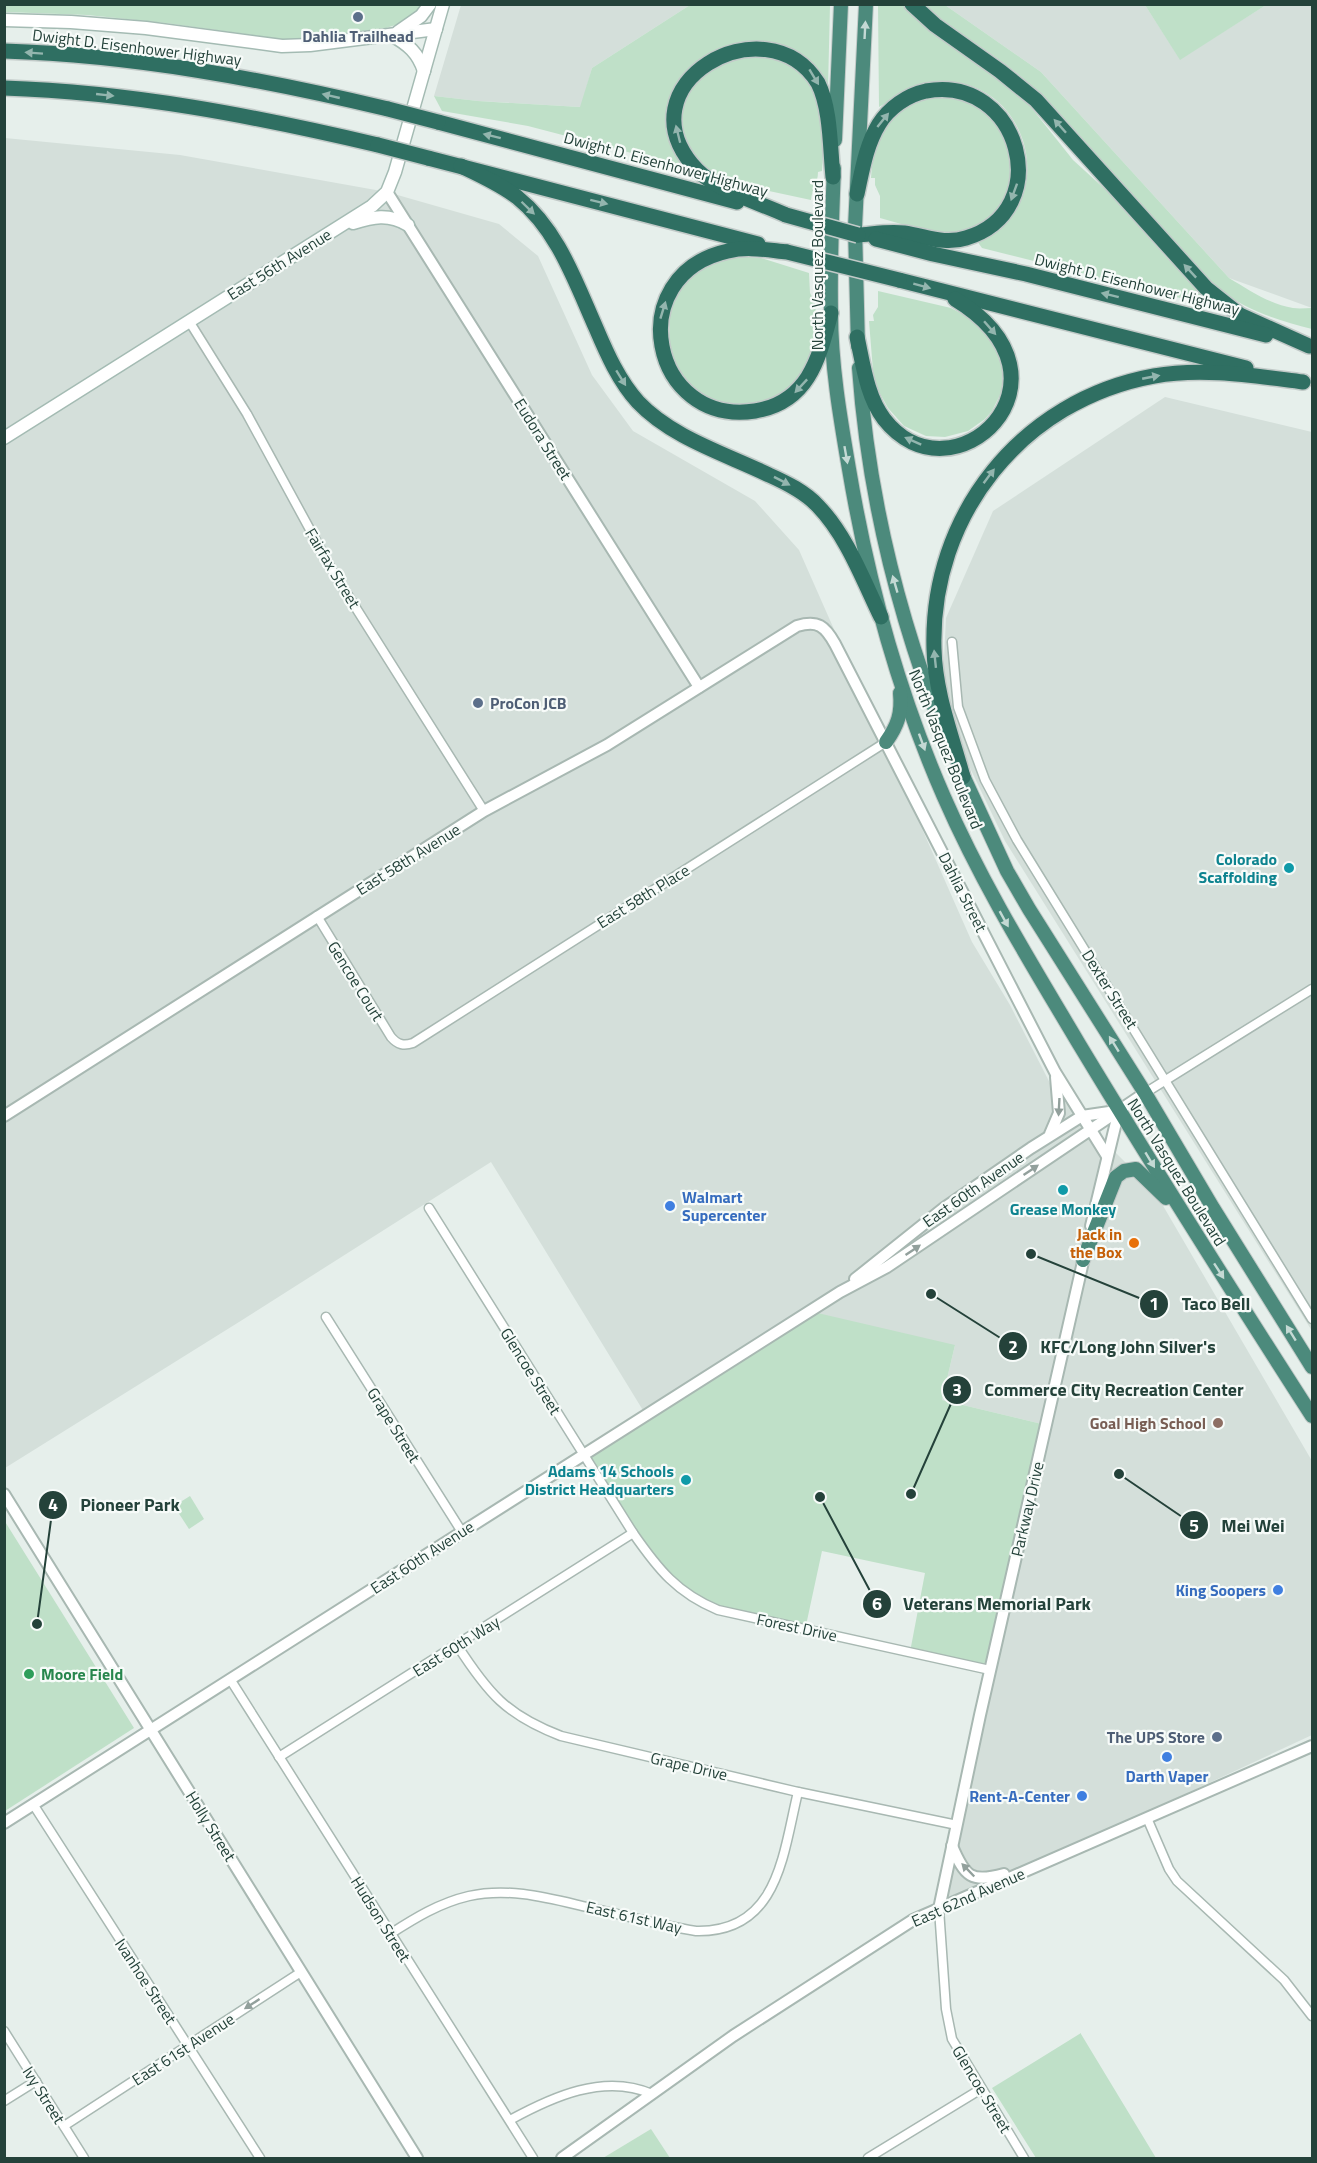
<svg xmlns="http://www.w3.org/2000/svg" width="1317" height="2163" viewBox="0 0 1317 2163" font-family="'Titillium Web',sans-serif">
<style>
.built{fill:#d4dfda}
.green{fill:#bfe0c8}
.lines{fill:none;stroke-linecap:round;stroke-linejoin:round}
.minor-casing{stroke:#a8b8b2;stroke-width:11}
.tertiary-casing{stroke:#a8b8b2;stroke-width:14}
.secondary-casing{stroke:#a4bbb3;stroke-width:15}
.trunk-casing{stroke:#c2cac8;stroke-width:16}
.motorway-casing{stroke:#c2cac8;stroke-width:18}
.minor{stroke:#fff;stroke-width:8}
.tertiary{stroke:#fff;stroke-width:10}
.secondary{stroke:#fff;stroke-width:12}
.trunk{stroke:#4c8a7c;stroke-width:14}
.motorway{stroke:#2f6f62;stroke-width:15}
.motorway-bridge-casing{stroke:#c2cac8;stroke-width:18;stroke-linecap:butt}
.motorway-bridge{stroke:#2f6f62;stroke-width:15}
.oneway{fill:#c4d9d4}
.oneway2{fill:#93b5ae}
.oneway3{fill:#92a09c}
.service-dot{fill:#5c6f8a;stroke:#f7fbf9;stroke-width:2}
.culture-dot{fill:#0f9aa8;stroke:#f7fbf9;stroke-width:2}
.shop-dot{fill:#3f7fe0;stroke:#f7fbf9;stroke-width:2}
.food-dot{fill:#e8710a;stroke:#f7fbf9;stroke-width:2}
.education-dot{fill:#8d6e63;stroke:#f7fbf9;stroke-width:2}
.leisure-dot{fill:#2e9e5b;stroke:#f7fbf9;stroke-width:2}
.labels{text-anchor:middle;stroke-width:4.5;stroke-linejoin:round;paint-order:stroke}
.service-label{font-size:16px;font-weight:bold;fill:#4e5e75;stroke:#f7fbf9}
.street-label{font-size:16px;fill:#24423a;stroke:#f7fbf9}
.culture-label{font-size:16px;font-weight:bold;fill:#0d838f;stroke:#f7fbf9;text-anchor:end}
.shop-label{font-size:16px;font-weight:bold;fill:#366cbe;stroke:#f7fbf9;text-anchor:end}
.food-label{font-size:16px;font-weight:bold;fill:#c56008;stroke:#f7fbf9;text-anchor:end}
.education-label{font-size:16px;font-weight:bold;fill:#785e54;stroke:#f7fbf9;text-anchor:end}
.leisure-label{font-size:16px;font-weight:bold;fill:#27864d;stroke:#f7fbf9;text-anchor:start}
.leader{fill:none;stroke:#24423a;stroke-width:2}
.callout-dot{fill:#24423a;stroke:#f7fbf9;stroke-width:2}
.mark-label{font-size:18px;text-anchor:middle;font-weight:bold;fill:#fff}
.callout-label{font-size:18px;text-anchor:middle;font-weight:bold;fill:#24423a;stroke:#f7fbf9;stroke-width:4.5;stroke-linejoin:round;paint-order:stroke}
</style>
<rect width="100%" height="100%" fill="#e6efeb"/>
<g class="built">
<polygon points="461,5 690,5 592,68 581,107 478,101 434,96"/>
<polygon points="945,5 1145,5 1180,59 1266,5 1312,5 1312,308 1229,278 1041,72"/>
<polygon points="5,138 180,155 387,192 499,224 538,256 592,375 633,431 755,501 799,550 972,942 1010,1005 1054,1091 1155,1192 1312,1461 1312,1735 939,1909 1046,1425 942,1400 955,1345 644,1412 491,1162 239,1322 5,1468"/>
<polygon points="1165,397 1312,432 1312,1331 1005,841 960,747 943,680 946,618 993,511"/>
</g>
<g class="green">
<polygon points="4,5 424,5 402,23 386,28 302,39 281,39 166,23 87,15 5,12"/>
<path d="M 690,5 L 830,5 L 828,88 C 779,0 623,55 685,167 L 528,126 L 442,111 L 434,96 L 478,101 L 580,107 L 592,68 Z"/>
<path d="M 878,5 L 905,5 L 1026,101 L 1073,160 L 1107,191 L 1166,257 L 1212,304 L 1208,305 L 982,248 L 977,241 C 1064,208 1030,75 938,82 C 917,84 897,97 879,107 Z"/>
<path d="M 924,5 L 945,5 L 1041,72 L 1229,278 C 1249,290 1269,304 1293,308 C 1300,309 1306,308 1312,308 L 1312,329 C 1277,320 1245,310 1216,287 C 1154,225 1102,155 1040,94 C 1006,59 961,37 924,5 Z"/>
<polygon points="1145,5 1266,5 1180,60"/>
<path d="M 761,47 L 811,77 L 825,126 L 822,171 L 818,172 C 818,183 812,189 811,200 L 732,183 L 716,176 L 701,165 L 684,138 L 682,118 L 683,106 L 694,77 Z"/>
<path d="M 933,96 L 971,100 L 1004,128 L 1015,169 L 1008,194 L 995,214 L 967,232 L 940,235 L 880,218 L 880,196 L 875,185 L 875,178 L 871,178 C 874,134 889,107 933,96 Z"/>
<polygon points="734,256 761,258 809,273 810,293 815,302 816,314 820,314 821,327 816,354 790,392 760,406 722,405 706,397 694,388 677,368 669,345 670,311 680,288 697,271"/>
<polygon points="878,291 951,308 979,323 1003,358 1002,391 992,411 985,419 968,431 945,437 926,436 904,426 888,408 874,383 869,321 874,321 873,315 878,307"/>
<polygon points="809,1311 955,1345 942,1400 1046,1425 990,1670 910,1652 925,1573 822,1551 805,1630 718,1610 664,1575 583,1455"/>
<polygon points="190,1496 204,1519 189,1529 174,1506"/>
<polygon points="4,1520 134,1728 5,1811 4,1811"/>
<polygon points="1081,2033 1081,2034 1156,2158 1036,2158 992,2088"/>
<polygon points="651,2129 670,2158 603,2158"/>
</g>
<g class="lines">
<g class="minor-casing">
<g id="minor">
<polyline points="189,321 247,414 332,570 484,811"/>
<polyline points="952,642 958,707 985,780 1017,840 1312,1319"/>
<path d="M 317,916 L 391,1037 C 398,1045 404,1046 413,1043 L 886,742"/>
<polyline points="1145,1093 1312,989"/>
<path d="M 429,1208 L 633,1533 C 658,1569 677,1593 718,1610 L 990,1670"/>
<polyline points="326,1317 462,1532"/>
<path d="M 457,1645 C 488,1693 506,1715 561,1736 L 798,1792 L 957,1825"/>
<polyline points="230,1679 533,2158"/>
<polyline points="279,1757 633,1533"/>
<polyline points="33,1804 260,2158"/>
<polyline points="1147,1818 1169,1869 1177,1881 1284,1980 1312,2016"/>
<polyline points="939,1909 946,2009 952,2039 1024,2158"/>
<path d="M 390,1934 C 415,1918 439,1903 469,1896 C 509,1887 548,1898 587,1907 C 623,1915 659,1925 696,1931 C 779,1933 783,1853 798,1792"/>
<polyline points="4,2031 84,2158"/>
<polyline points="4,2101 36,2081"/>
<path d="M 510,2120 C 552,2097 604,2073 652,2094"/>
<polyline points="64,2126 301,1972"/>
<polyline points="868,2158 981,2089"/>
</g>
</g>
<g class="tertiary-casing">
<g id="tertiary">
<polyline points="387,192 699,687"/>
<path d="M 4,1116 L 484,811 L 607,745 L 797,626 C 818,620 825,626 835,644 L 1055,1072 L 1107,1156"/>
<polyline points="1050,1134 1059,1113 1056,1077"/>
<polyline points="1091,1226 1119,1110"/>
<polyline points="855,1279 944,1208 1031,1148 1082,1116 1116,1111"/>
<polyline points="4,1494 417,2158"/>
<polyline points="4,1823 840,1292 887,1267 1145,1093"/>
<path d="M 952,1846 C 965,1877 971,1883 1004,1874"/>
<polyline points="939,1909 980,1715 1085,1253"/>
<polyline points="562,2158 733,2036 913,1920 1312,1746"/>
</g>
</g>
<g class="secondary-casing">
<g id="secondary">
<polyline points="4,20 71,22 146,28 282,46 310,45 436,29"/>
<polyline points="398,32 421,16 430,4"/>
<path d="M 391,35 C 408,44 418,53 424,71"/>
<path d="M 353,223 C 372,217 389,213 408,225"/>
<polyline points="4,438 372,206 387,192 395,172 443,4"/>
</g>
</g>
<g class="trunk-casing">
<g id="trunk">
<polyline points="835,140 841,4"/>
<path d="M 834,168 C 832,216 830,264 831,312 C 831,364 840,417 849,469 C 868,582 898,692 944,797 C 982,884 1031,963 1079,1044 C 1155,1170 1233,1293 1312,1416"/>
<polyline points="858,346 855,227 866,4"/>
<path d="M 859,368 C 868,494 898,616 944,733"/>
<path d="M 886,742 C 898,725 902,713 900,693"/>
<polyline points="959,767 1007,871 1029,909 1145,1093 1213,1208 1312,1367"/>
<polyline points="1083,1260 1116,1177 1124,1171 1136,1169 1166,1198"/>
</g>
</g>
<g class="motorway-casing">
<g id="motorway">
<polyline points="912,4 935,25 1000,71 1036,100 1206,288 1240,315 1309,346"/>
<path d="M 4,51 C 134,55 262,79 388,109"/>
<path d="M 4,88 C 131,92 255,116 378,145"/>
<polyline points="438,122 737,202"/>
<polyline points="428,158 758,244"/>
<path d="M 461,166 C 480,175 500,184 517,197 C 558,230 575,281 596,328 C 607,354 619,381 638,402 C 672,438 726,454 769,475 C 787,483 805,492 818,506 C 847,536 863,580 881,617"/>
<path d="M 857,194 C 862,171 866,145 879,124 C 889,108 907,95 926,91 C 1020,74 1057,211 966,238 C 944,245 926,236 904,233 C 889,231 873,234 858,235"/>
<path d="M 786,215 C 762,204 715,189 697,170 C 617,85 766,0 818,83 C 831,109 830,148 833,177"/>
<polyline points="876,239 933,254 1026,274 1266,335"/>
<path d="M 787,252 C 767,250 747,246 728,251 C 620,275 651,427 755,411 C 809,402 819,358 831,313"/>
<polyline points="899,280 1246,368"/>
<path d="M 857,337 C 863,364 867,397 884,419 C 952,506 1088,380 955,299"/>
<path d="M 963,777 C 952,736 935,693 934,649 C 930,515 1022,400 1154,376 C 1203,367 1255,376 1303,382"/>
</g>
</g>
<use href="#minor" class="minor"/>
<use href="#tertiary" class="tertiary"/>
<use href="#secondary" class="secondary"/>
<use href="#trunk" class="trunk"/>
<use href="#motorway" class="motorway"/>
<g class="motorway-bridge-casing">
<g id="motorway-bridge">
<polyline points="388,109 438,122"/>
<polyline points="378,145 428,158"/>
<polyline points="786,215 858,235"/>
<polyline points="787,252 899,280"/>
</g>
</g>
<use href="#motorway-bridge" class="motorway-bridge"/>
</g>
<defs><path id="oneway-solid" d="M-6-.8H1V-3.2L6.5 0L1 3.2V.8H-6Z" transform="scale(1.5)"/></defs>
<g class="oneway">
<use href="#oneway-solid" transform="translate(865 30) rotate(-87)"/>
<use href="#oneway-solid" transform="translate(846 455) rotate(80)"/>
<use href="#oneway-solid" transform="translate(895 584) rotate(-106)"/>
<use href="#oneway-solid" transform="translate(922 742) rotate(70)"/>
<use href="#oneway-solid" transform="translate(1004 919) rotate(61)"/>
<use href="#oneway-solid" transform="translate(1114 1044) rotate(-122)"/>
<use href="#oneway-solid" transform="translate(1150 1160) rotate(59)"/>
<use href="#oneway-solid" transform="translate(1219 1271) rotate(57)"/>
<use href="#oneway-solid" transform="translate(1291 1333) rotate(-122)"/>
</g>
<g class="oneway2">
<use href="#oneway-solid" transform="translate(34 53) rotate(-176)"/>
<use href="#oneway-solid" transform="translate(814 77) rotate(59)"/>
<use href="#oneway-solid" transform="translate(105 95) rotate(6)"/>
<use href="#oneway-solid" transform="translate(331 96) rotate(-167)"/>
<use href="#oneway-solid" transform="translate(883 120) rotate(-51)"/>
<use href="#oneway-solid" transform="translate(1060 126) rotate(-132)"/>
<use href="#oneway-solid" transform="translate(678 134) rotate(-104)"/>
<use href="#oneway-solid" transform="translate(492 136) rotate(-166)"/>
<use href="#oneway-solid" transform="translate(1014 192) rotate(110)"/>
<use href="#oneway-solid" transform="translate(599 202) rotate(14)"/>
<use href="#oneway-solid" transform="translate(528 208) rotate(44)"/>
<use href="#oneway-solid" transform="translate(1190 271) rotate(-133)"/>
<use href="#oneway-solid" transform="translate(922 286) rotate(15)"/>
<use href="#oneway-solid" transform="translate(1110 295) rotate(-166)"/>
<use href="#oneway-solid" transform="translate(663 310) rotate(-73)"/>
<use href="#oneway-solid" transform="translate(990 328) rotate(49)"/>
<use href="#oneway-solid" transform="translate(1151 377) rotate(-11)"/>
<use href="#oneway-solid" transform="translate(621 378) rotate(58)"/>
<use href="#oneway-solid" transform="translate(801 386) rotate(133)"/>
<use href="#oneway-solid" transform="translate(913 441) rotate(-156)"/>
<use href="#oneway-solid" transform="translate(989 476) rotate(-53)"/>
<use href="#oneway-solid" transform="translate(782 481) rotate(27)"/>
<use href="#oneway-solid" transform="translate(935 659) rotate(-96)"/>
</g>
<g class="oneway3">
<use href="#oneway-solid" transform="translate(1059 1107) rotate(93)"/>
<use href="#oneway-solid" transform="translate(1031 1170) rotate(-34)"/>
<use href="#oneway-solid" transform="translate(913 1250) rotate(-34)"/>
<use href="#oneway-solid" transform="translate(968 1870) rotate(-134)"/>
<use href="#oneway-solid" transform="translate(252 2004) rotate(147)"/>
</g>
<g class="service-dot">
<circle cx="358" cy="17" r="6"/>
<circle cx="478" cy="703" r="6"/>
<circle cx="1217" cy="1737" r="6"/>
</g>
<g class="culture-dot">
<circle cx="1289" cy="868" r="6"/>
<circle cx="1063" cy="1190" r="6"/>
<circle cx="686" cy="1480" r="6"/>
</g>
<g class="shop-dot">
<circle cx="670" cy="1206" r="6"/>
<circle cx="1278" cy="1590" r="6"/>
<circle cx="1167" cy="1757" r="6"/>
<circle cx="1082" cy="1796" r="6"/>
</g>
<circle class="food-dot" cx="1134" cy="1243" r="6"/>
<circle class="education-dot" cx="1218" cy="1423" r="6"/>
<circle class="leisure-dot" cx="29" cy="1674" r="6"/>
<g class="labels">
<g class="service-label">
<text x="358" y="42">Dahlia Trailhead</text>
<text x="490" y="709" text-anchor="start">ProCon JCB</text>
<text x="1205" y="1743" text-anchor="end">The UPS Store</text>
</g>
<g class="street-label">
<text transform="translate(137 47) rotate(7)" y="6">Dwight D. Eisenhower Highway</text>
<text transform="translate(666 164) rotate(15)" y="6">Dwight D. Eisenhower Highway</text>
<text transform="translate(279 264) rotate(-32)" y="6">East 56th Avenue</text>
<text transform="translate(817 265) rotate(-90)" y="6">North Vasquez Boulevard</text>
<text transform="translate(1137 284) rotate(14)" y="6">Dwight D. Eisenhower Highway</text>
<text transform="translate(543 439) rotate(58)" y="6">Eudora Street</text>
<text transform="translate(333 568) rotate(59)" y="6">Fairfax Street</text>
<text transform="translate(946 749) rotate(68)" y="6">North Vasquez Boulevard</text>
<text transform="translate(408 859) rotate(-32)" y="6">East 58th Avenue</text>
<text transform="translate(963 892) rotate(63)" y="6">Dahlia Street</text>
<text transform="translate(643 896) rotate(-32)" y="6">East 58th Place</text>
<text transform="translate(356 981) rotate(58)" y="6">Gencoe Court</text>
<text transform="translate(1110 989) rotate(58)" y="6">Dexter Street</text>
<text transform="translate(1177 1172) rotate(58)" y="6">North Vasquez Boulevard</text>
<text transform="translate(973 1189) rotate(-35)" y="6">East 60th Avenue</text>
<text transform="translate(531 1371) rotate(58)" y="6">Glencoe Street</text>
<text transform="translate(394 1425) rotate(58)" y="6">Grape Street</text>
<text transform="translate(1027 1509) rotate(-77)" y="6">Parkway Drive</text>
<text transform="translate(422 1557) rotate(-33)" y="6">East 60th Avenue</text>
<text transform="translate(797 1627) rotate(12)" y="6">Forest Drive</text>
<text transform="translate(456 1646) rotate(-32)" y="6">East 60th Way</text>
<text transform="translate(689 1766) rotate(13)" y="6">Grape Drive</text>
<text transform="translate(211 1826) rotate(58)" y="6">Holly Street</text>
<text transform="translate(968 1897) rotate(-24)" y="6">East 62nd Avenue</text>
<text transform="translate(634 1917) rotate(13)" y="6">East 61st Way</text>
<text transform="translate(381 1919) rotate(58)" y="6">Hudson Street</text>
<text transform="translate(146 1981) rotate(57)" y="6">Ivanhoe Street</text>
<text transform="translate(183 2049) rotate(-33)" y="6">East 61st Avenue</text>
<text transform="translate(982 2089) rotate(59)" y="6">Glencoe Street</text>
<text transform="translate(44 2095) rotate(58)" y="6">Ivy Street</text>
</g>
<g class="culture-label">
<text x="1277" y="865">Colorado<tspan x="1277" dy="18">Scaffolding</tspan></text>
<text x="1063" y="1215" text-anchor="middle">Grease Monkey</text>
<text x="674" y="1477">Adams 14 Schools<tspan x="674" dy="18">District Headquarters</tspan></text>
</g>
<g class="shop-label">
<text x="682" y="1203" text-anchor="start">Walmart<tspan x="682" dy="18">Supercenter</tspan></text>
<text x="1266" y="1596">King Soopers</text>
<text x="1167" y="1782" text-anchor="middle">Darth Vaper</text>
<text x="1070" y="1802">Rent-A-Center</text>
</g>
<g class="food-label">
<text x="1122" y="1240">Jack in<tspan x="1122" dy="18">the Box</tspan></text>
</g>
<g class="education-label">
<text x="1206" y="1429">Goal High School</text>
</g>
<g class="leisure-label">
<text x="41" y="1680">Moore Field</text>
</g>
</g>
<path class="leader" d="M1031 1254L1154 1304M931 1294L1013 1346M911 1494L957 1390M37 1624L53 1505M1119 1474L1194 1525M820 1497L877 1604"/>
<g class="callout-dot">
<circle cx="1031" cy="1254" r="6"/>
<circle cx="931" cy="1294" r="6"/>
<circle cx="911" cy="1494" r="6"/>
<circle cx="37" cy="1624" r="6"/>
<circle cx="1119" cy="1474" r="6"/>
<circle cx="820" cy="1497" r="6"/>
<circle cx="1154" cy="1304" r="15"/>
<circle cx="1013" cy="1346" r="15"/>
<circle cx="957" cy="1390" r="15"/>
<circle cx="53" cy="1505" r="15"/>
<circle cx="1194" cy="1525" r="15"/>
<circle cx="877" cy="1604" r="15"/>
</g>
<g class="mark-label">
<text x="1154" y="1310">1</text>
<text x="1013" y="1353">2</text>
<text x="957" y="1396">3</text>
<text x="53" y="1511">4</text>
<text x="1194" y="1532">5</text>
<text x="877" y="1610">6</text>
</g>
<g class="callout-label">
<text x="1216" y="1310">Taco Bell</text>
<text x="1128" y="1353">KFC/Long John Silver's</text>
<text x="1114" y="1396">Commerce City Recreation Center</text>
<text x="130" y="1511">Pioneer Park</text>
<text x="1253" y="1532">Mei Wei</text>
<text x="997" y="1610">Veterans Memorial Park</text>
</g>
<rect width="1317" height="2163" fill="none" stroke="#24423a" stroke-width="12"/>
</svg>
